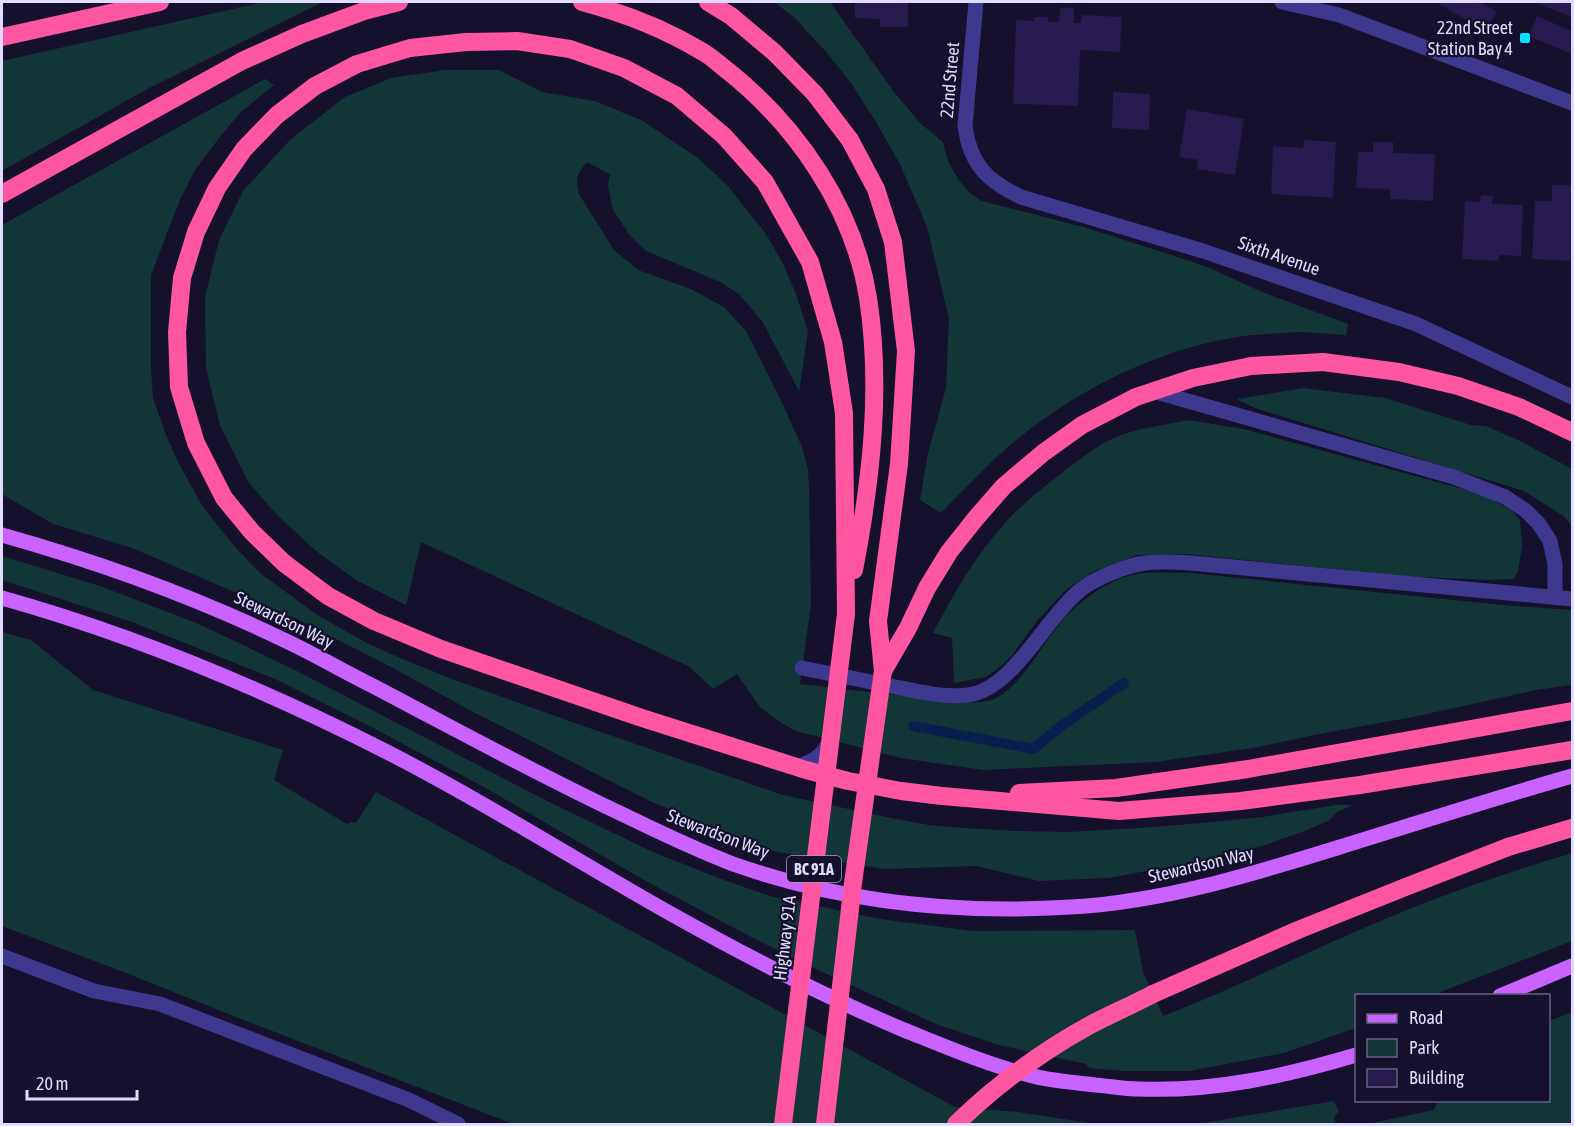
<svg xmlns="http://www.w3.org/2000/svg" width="1574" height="1126" viewBox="0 0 1574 1126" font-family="'Asap Condensed',sans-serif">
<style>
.green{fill:#123636}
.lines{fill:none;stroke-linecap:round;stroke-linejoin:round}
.stream{stroke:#081f4d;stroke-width:10}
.building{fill:#261a4e}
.lane{stroke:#3e388e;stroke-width:15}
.street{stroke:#3e388e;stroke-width:15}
.primary{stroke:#c962ff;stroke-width:15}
.highway{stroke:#ff56a2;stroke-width:18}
.highway-bridge{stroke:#ff56a2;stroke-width:18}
.poi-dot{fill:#07dfff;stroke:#15102c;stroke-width:2}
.labels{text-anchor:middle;stroke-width:4.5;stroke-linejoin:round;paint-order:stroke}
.shield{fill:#15102c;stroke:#a39ec0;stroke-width:1.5}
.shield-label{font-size:16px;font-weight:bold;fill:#e0dbff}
.poi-label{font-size:18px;fill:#e0dbff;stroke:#15102c;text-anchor:end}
.street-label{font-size:18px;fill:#e0dbff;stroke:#15102c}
</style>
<rect width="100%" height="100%" fill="#15102c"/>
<g class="green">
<polygon points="264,2 323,2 149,88 2,171 2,61"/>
<path d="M 774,2 L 830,2 L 894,92 L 920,123 L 943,142 C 947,166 962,190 982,201 L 1087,228 L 1190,261 L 1212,269 L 1262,292 L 1348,324 L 1346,335 C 1331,335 1316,332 1300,332 C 1280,333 1257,334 1237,337 C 1157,350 1083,387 1020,437 C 991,460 967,487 941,513 L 920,500 L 928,453 L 946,388 L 949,319 L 927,227 L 900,164 L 876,122 L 851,83 L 827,53 L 795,18 Z"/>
<path d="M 445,70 L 499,70 L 542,92 L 595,101 L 643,121 L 698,158 L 727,185 L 766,234 L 783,264 L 796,294 L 808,331 L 799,391 L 762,321 L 739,294 L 720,282 L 646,251 L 629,234 L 613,210 L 608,187 L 609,178 L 611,175 L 587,162 C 577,173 575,179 579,194 L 614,250 L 638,270 L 691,289 L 724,307 L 746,331 L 784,407 L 802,447 L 808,469 L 809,489 L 811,604 L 800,684 L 955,702 C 968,702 984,704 996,698 C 1023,684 1040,647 1059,625 C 1074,605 1099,587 1122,578 C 1143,570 1168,573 1191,573 L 1502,605 L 1572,610 L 1572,685 L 1536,690 L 1413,717 L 1319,734 L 1253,748 L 1155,762 L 983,770 L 901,758 L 796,731 L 780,722 L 760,707 L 737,674 L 713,689 L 690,667 L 421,542 L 406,605 L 356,580 L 316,551 L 277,515 L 249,483 L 220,425 L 206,368 L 205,297 L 219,240 L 243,191 L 291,139 L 345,97 L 391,78 Z"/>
<polygon points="265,79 274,85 240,113 219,138 195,170 179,202 151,275 151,369 153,398 166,435 179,464 203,507 235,547 261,574 319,616 367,643 400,658 452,679 572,722 783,795 891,818 929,825 962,828 1015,831 1069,832 1141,828 1201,823 1262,817 1336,805 1353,805 1337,812 1328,821 1305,831 1262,846 1190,863 1108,878 1039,881 976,866 884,869 777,852 732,836 650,801 475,713 393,668 295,618 132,548 53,524 2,494 2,225"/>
<polygon points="1303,388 1385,398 1471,425 1486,426 1518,440 1572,469 1572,527 1565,517 1524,491 1255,408 1237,399"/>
<path d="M 1189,420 L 1244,429 L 1481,494 L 1511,510 L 1520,520 L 1522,546 L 1518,572 L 1513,579 L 1489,580 L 1398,576 L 1188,554 L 1137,555 L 1092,572 L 1067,589 L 1037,621 L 1011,657 L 1000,667 L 986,677 L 954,683 L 952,638 L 933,633 C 953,594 976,555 1006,522 C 1024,502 1046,485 1068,468 C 1082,458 1097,445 1114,438 C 1136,428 1165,425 1189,420 Z"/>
<path d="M 2,556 L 100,586 L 199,624 L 299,672 L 545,800 L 655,853 L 724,880 L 770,896 L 880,919 L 973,931 L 1135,930 L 1143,972 L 1163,1016 C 1229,991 1292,959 1357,931 C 1427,900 1499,875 1572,853 L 1572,941 L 1433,995 L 1356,996 L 1356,1028 L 1284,1053 L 1190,1071 L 1123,1071 L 1090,1068 L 1086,1064 L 999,1045 L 938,1025 L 816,969 L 753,938 L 644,880 L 482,786 L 377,730 L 275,679 L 132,622 L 2,580 Z"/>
<polygon points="2,632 31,640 93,690 283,750 274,780 347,824 351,822 356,823 376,792 955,1107 1018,1112 1096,1124 513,1124 236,1017 126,973 2,926"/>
<polygon points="1572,1012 1572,1124 1367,1124 1434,1110 1438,1101 1548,1100 1549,1021"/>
<polygon points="1334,1101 1339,1112 1334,1117 1336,1124 1197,1124"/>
</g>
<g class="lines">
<polyline class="stream" points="913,726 1033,749 1064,724 1124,683"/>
</g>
<g class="building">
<polygon points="855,2 908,2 908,27 880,27 880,19 855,18"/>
<polygon points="1436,2 1480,2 1497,12 1485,31"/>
<polygon points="1533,2 1572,2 1572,17"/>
<polygon points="1060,8 1074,8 1074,23 1081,23 1082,15 1122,17 1120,52 1080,50 1078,106 1013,104 1016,20 1034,21 1034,17 1049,17 1048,22 1059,22"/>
<polygon points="1537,16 1572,31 1572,54 1529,36"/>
<polygon points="1113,92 1150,94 1149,130 1112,128"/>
<polygon points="1187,109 1244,119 1235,175 1197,169 1198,160 1179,157"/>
<polygon points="1304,140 1336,142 1333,198 1271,194 1273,146 1303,148"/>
<polygon points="1373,142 1393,142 1393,153 1435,154 1433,201 1390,199 1390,189 1356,188 1358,152 1373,152"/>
<polygon points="1552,185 1572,185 1572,261 1532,259 1535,201 1552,201"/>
<polygon points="1481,195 1493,196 1492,204 1523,205 1521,256 1499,255 1499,261 1462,259 1465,201 1480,202"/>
</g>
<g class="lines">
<g class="lane">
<polyline points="1282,2 1339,15 1572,103"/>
<polyline points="1153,391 1454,477 1505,497 1525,510 1539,524 1550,541 1555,564 1555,597"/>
<path d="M 802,668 C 832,674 861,680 891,686 C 915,691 943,698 968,695 C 1013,689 1045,619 1079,591 C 1093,579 1127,565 1145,563 C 1160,561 1176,562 1191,563 L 1572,599"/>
<path d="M 797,767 C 814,761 824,756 830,738"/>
<polyline points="2,956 94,991 160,1004 409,1100 458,1124"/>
</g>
<path class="street" d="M 976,2 L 965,126 C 970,164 987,181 1021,197 L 1203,251 L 1416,324 L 1572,397"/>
<g class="primary">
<path d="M 2,535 C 98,562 193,596 284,640 C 314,654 343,671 373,686 C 457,730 540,776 626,816 C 661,833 697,850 733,864 C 841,902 958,914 1071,907 C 1163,902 1253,874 1340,847 C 1418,823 1495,798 1572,776"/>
<path d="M 2,598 C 134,635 263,689 385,751 C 483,801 577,861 673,915 C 748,957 825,997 904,1030 C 944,1046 988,1065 1029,1075 C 1050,1081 1073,1082 1095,1085 C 1109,1086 1124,1089 1139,1089 C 1213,1092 1286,1076 1356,1055"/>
<polyline points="1500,996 1572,966"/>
</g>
<g class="highway">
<path d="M 582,2 C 624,13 665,29 703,52 C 712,57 720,65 728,71 C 798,127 854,209 868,298 C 882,388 871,481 854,570"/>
<polyline points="708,2 731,16 775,53 815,94 850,140 876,189 893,242 906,351 899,464 878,621 883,671"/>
<polyline points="2,37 160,2"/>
<polyline points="2,194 242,61 302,34 364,11 399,2"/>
<polyline points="846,614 844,413 833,342 810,262 765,182 724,136 677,96 624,68 570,49 517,41 466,42 410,48 357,64 315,86 277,115 244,149 217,188 196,232 182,278 177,332 179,387 196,443 224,498 252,532 284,563 328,596 374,621 441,649 642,718 806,770 848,781 901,791 942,796 1119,811 1241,801 1360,785 1572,750"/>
<polyline points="883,671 908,628 927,588 949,552 976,518 1004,486 1043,453 1082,425 1136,397 1193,378 1251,366 1323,362 1399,372 1458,386 1519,407 1572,432"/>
<polyline points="1019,793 1116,788 1248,769 1572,711"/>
<polyline points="1153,994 1298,930 1403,888 1508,847 1572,828"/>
</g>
<g class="highway-bridge">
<polyline points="783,1124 846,614"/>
<polyline points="825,1124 853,883 883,671"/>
<path d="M 956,1124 C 996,1085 1041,1052 1090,1025 C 1111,1014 1132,1005 1153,994"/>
</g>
</g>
<rect class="poi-dot" x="1519" y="32" width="12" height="12" rx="3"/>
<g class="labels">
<rect class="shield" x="787" y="856" width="54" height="26" rx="4.5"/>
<g class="shield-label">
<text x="814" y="875">BC 91A</text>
</g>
<g class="poi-label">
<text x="1513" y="34">22nd Street<tspan x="1513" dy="21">Station Bay 4</tspan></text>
</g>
<g class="street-label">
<text transform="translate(950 80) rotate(-85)" y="6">22nd Street</text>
<text transform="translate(1279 256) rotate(19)" y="6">Sixth Avenue</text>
<text transform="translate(284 620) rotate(26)" y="6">Stewardson Way</text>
<text transform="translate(718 834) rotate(21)" y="6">Stewardson Way</text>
<text transform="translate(1201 865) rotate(-13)" y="6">Stewardson Way</text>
<text transform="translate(785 938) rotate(-83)" y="6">Highway 91A</text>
</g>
</g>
<rect width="1574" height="1126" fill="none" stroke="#e0dbff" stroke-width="6"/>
<rect x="1355" y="994" width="195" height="108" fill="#15102c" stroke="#666180" stroke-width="1.5"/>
<rect x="1367" y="1014" width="30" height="9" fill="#c962ff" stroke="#666180" stroke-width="1.5"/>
<text x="1409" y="1024" font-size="18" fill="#e0dbff">Road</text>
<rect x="1367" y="1039" width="30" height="18" fill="#123636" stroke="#666180" stroke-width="1.5"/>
<text x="1409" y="1054" font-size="18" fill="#e0dbff">Park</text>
<rect x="1367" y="1069" width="30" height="18" fill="#261a4e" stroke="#666180" stroke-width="1.5"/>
<text x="1409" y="1084" font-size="18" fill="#e0dbff">Building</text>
<path d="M27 1090v9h110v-9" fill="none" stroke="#e0dbff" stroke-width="3"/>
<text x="36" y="1090" font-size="18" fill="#e0dbff" stroke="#15102c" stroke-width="4.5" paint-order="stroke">20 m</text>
</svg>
